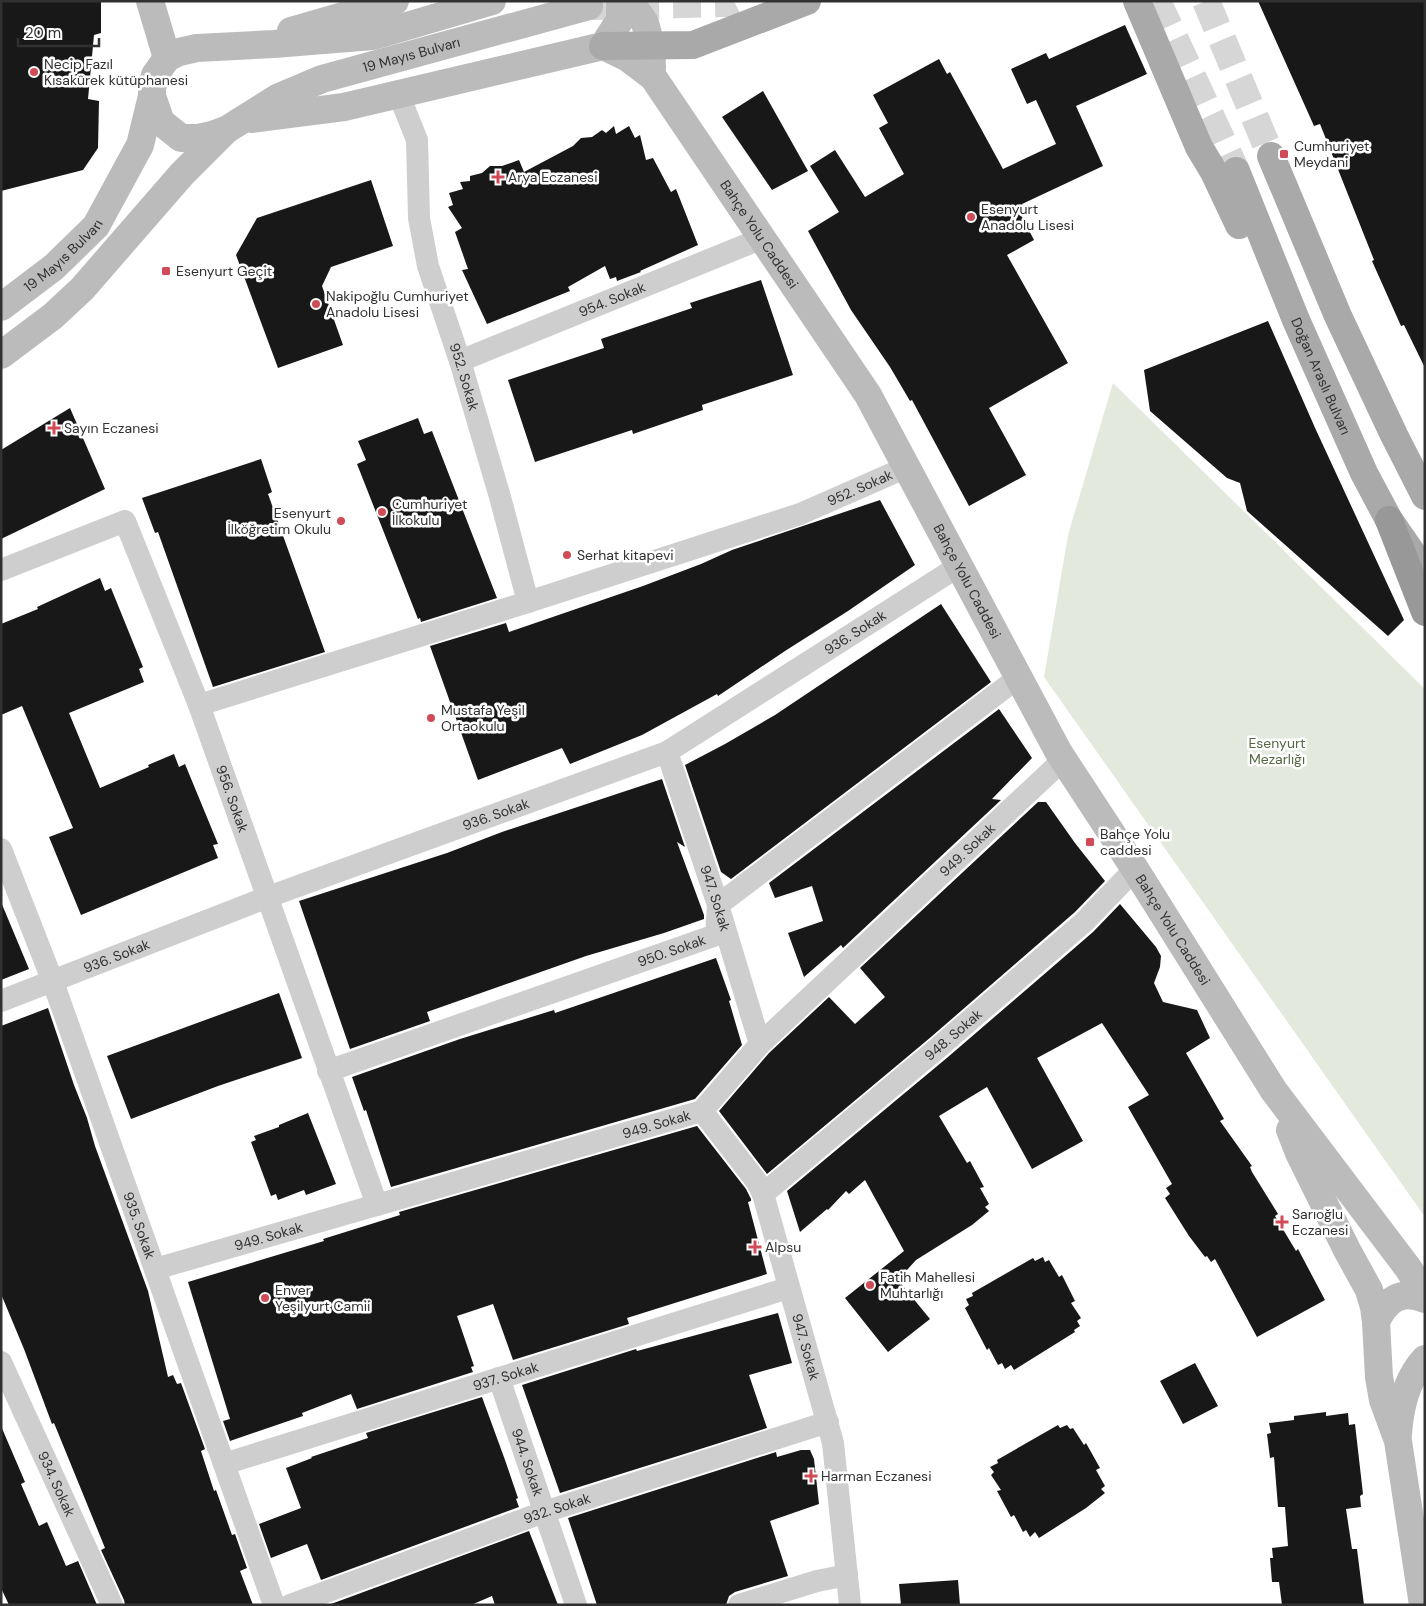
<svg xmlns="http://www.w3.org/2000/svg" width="1426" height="1606" viewBox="0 0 1426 1606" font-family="'DM Sans',sans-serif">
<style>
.green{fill:#e4e9de}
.building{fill:#181818}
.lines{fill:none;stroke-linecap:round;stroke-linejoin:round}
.primary-tunnel{stroke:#d6d6d6;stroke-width:28;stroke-dasharray:28 14;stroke-linecap:butt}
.street{stroke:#cecece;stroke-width:22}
.secondary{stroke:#bbb;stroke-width:28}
.primary{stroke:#a9a9a9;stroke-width:28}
.highway{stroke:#989898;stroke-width:28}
.poi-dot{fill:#d04b57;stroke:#fff;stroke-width:2}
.labels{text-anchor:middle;stroke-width:5;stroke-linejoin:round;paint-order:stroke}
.street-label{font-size:14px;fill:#313131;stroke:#fff}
.poi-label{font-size:14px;fill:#313131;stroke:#fff;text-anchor:start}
.park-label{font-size:14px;fill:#556843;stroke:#fff}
</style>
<rect width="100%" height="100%" fill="#fff"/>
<polygon class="green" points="1113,383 1425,689 1425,1217 1044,677 1068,535"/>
<g class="building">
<polygon points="1,1 101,1 101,33 94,35 88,99 99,101 98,148 83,170 1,191"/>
<polygon points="1258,1 1425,1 1425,368 1404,325 1401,326 1372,261 1374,260 1320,124 1314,126"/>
<polygon points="1125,25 1147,74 1076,106 1103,166 1022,204 1025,210 1020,213 1034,240 1007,255 1068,363 989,408 1026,475 969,506 912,400 910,401 890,367 851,310 808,231 839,212 810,166 835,150 865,197 904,174 879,128 888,123 873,95 939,59 947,74 950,72 1003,169 1056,144 1036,100 1027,104 1011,69 1046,53 1049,59"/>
<polygon points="763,91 808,171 772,190 722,117"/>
<polygon points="614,126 616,134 629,126 635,138 640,135 646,160 653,158 671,192 676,189 698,245 640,271 641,272 617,281 616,277 610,279 605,266 568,287 570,291 487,324 462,270 468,269 455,232 462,228 448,207 453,205 449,193 463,189 460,182 470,181 470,176 482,173 490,166 502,166 519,160 524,172 573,146 581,138 592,137 602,130 606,133"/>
<polygon points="371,180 393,246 331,267 322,286 343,345 278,368 236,255 257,218"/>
<polygon points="761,280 793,375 702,405 703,410 633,434 632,430 535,462 508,380 604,348 601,339 692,308 690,303"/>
<polygon points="1268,321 1316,430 1404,620 1388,636 1247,511 1240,483 1227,478 1150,411 1144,370"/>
<polygon points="70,408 105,489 1,539 1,450"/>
<polygon points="418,418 424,434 432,431 497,598 421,622 420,618 418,619 357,464 366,460 358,441"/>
<polygon points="261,459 272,492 268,494 325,652 213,687 158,532 155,533 142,498"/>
<polygon points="880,500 915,565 848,611 785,651 718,696 717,694 642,735 570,764 562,748 478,780 430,646 506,623 509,632 643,586 701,564 732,550"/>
<polygon points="100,578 105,591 111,588 143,667 139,669 144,682 69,713 100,788 149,767 148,765 174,754 179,767 185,764 218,844 213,845 218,858 81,915 49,837 73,828 22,706 1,715 1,624 38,609 37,607"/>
<polygon points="941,604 991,682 731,879 721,872 685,765 725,744 775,715"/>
<polygon points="999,709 1032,758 992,799 1001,800 843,948 841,945 804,977 788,933 823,921 812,886 775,898 769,883"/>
<polygon points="662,779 685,847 677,842 704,915 704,919 664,933 586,956 427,1012 430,1021 350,1049 299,901 447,853 502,832"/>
<polygon points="1038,802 1046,802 1075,843 1105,881 1075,912 931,1037 767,1174 719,1111 769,1053 829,997 855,1024 885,997 860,968"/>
<polygon points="1,902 29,969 1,980"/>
<polygon points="1120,904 1156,947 1161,956 1160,967 1154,983 1163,1002 1197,1010 1210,1038 1186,1053 1224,1119 1220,1121 1252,1166 1250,1167 1252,1172 1278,1214 1275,1216 1296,1251 1298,1249 1325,1300 1257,1337 1215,1259 1211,1262 1207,1256 1205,1257 1189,1236 1165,1198 1170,1194 1166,1188 1172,1184 1128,1107 1149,1095 1102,1023 1037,1058 1083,1141 1032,1169 987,1087 939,1116 967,1163 970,1161 984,1187 980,1188 989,1204 985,1207 989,1211 972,1225 916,1260 898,1280 930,1319 888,1352 845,1298 904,1251 865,1180 849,1194 846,1191 828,1210 827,1209 800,1232 787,1191 948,1057 1093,932"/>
<polygon points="716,958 731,1000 729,1001 742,1045 695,1099 391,1187 366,1110 364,1111 352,1077 460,1039 554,1010 555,1013"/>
<polygon points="279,993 302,1058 218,1086 131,1119 107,1056"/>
<polygon points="48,1008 74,1085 87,1118 95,1146 148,1291 168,1377 173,1375 177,1384 181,1383 205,1449 201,1451 214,1491 216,1490 232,1535 235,1534 247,1568 240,1571 253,1605 125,1605 124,1600 101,1550 105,1548 54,1423 52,1424 24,1349 1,1294 1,1026"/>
<polygon points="308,1113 336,1184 306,1195 304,1190 278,1200 276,1194 271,1196 251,1142 256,1140 254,1136 279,1127 279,1125"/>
<polygon points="697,1126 746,1189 751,1199 751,1201 748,1202 767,1274 627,1318 629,1324 513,1360 493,1304 457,1316 474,1366 471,1367 473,1372 357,1409 351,1394 302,1413 303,1416 230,1441 223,1421 230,1419 188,1282 324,1241 323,1239 400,1215 399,1212"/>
<polygon points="1043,1257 1045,1262 1049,1260 1059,1277 1062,1275 1075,1301 1071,1303 1081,1318 1077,1321 1080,1326 1074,1330 1075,1332 1014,1370 1011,1365 1005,1369 1002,1363 998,1365 989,1348 987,1350 965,1308 969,1305 966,1299 973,1296 972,1293 1033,1258 1035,1261"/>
<polygon points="778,1313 792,1363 749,1375 767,1428 560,1493 522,1385 636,1349 637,1351"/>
<polygon points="1195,1363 1218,1406 1183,1424 1160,1381"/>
<polygon points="482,1397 505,1460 518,1498 516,1499 519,1507 321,1580 307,1544 271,1558 259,1524 301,1508 286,1468 312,1458 311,1457 368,1438 366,1433"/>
<polygon points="1326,1412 1326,1416 1348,1413 1349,1425 1355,1424 1363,1494 1360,1496 1361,1507 1346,1509 1352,1549 1357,1549 1364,1605 1282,1605 1279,1582 1272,1582 1270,1558 1273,1558 1272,1548 1288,1546 1285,1507 1278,1507 1274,1457 1270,1458 1267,1434 1271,1433 1269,1423 1294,1420 1294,1416"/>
<polygon points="1058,1425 1060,1428 1067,1425 1070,1429 1073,1428 1084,1445 1086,1443 1100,1468 1096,1470 1105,1486 1101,1489 1105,1493 1086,1508 1039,1538 1035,1532 1030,1537 1026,1530 1023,1532 1014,1515 1011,1517 997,1491 1001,1490 991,1475 994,1472 990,1467 998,1463 997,1460"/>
<polygon points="1,1426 25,1482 21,1484 39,1526 47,1522 66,1566 78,1561 97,1605 9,1605 1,1588"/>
<polygon points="801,1450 810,1450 814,1459 819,1504 770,1521 788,1576 735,1592 729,1596 726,1605 597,1605 568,1518 776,1452 777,1457"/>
<polygon points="529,1531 558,1605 495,1605 492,1596 471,1605 331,1604"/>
<polygon points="958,1580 960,1605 901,1605 899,1584"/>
</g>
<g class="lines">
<g class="primary-tunnel">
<polyline points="1157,1 1236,171"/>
<polyline points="1206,1 1271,156"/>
<polyline points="589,6 730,3 734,1"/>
</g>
<g class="street">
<path id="s1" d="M 399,95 L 417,140 L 419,218 L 428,266 L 460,361 L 500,497 L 528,602"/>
<path id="s2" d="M 460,361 L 763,238"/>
<path id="s3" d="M 1,570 L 125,521 L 199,705 L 377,1205"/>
<path id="s4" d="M 199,705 L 528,602 L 800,514 L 907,467"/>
<path id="s5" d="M 667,752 L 718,905 L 760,1044"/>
<path id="s6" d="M 1,849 L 53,982 L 274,1605"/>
<path id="s7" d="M 1,1001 L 268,897 L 667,752 L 959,566"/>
<path id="s8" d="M 328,1071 L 716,935 L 718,905 L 1019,677"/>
<path id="s9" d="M 702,1111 L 757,1182 L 763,1194 L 833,1443 L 850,1605"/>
<path id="s10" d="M 763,1194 L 939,1047 L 1084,922 L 1135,869"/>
<path id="s11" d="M 155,1269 L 702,1111 L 760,1044 L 1064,759"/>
<path id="s12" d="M 1,1362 L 112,1605"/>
<path id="s13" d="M 499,1378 L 576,1605"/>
<path id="s14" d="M 224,1464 L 788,1288"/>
<path id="s15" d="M 290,1605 L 544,1512 L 828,1422"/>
<polyline points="739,1605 817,1581 847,1575"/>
</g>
<g class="secondary">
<polyline points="150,1 167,58"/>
<polyline points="630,1 645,23 651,45 652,68"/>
<polyline points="291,31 395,1"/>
<path id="s16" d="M 603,46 L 628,58 L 653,77 L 868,395 L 1059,753 L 1135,869 L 1274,1091 L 1408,1268 L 1425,1295"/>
<path id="s17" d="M 152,96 L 161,122 L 181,138 L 198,138 L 212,135 L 226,130 L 277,98 L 322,79 L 589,6"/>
<polyline points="251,119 344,107 603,46 620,20 620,1"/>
<path id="s18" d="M 1,307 L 54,267 L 96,226 L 140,145 L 152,96 L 152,89 L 155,75 L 167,58 L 179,52 L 197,48 L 274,44 L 373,36 L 492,1"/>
<polyline points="1,355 53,316 82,289 182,174 225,131"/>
<polyline points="1290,1130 1299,1153 1347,1250 1369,1290 1374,1307 1376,1322 1379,1377 1383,1400 1398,1441 1423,1605"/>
<path d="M 1376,1322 C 1386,1300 1401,1289 1425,1299"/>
<path d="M 1398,1434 C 1400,1407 1406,1379 1425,1359"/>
</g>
<g class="primary">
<polyline points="1137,1 1199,147 1214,172 1239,225"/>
<polyline points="603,46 693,45 807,1"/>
<polyline points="1271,156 1338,316 1394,435 1425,496"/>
<path id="s19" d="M 1236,171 L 1296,320 L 1364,473 L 1389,520 L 1425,572"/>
</g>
<polyline class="highway" points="1389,520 1425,612"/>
</g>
<g class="poi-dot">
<circle cx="34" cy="72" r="5"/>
<rect x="1279" y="149" width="10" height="10" rx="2.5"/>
<path d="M495.5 169.5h5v5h5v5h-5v5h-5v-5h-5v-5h5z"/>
<circle cx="971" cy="217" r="5"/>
<rect x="161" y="266" width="10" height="10" rx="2.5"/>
<circle cx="316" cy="304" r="5"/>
<path d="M51.5 420.5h5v5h5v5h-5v5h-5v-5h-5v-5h5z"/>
<circle cx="382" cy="512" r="5"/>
<circle cx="341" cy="521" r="5"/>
<circle cx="567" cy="555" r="5"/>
<circle cx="431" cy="718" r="5"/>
<rect x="1085" y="837" width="10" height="10" rx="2.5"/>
<path d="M1279.5 1214.5h5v5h5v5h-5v5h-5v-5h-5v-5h5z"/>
<path d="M752.5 1239.5h5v5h5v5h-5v5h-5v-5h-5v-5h5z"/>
<circle cx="870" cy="1285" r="5"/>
<circle cx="265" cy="1298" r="5"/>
<path d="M808.5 1468.5h5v5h5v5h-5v5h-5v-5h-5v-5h5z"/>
</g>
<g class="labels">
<g class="street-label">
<text dy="5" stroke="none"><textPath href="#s17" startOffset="301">19 Mayıs Bulvarı</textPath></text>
<text dy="5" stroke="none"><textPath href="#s16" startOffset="249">Bahçe Yolu Caddesi</textPath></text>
<text dy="5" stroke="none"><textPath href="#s18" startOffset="81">19 Mayıs Bulvarı</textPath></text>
<text dy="5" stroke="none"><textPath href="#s2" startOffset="164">954. Sokak</textPath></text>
<text dy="5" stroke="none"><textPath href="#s19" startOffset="222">Doğan Araslı Bulvarı</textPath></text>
<text dy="5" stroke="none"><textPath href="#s1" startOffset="292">952. Sokak</textPath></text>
<text dy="5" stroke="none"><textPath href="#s4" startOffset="696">952. Sokak</textPath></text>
<text dy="5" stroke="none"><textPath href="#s16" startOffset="654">Bahçe Yolu Caddesi</textPath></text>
<text dy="5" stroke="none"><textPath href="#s7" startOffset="934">936. Sokak</textPath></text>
<text dy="5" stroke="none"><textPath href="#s3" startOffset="431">956. Sokak</textPath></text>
<text dy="5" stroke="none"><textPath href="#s7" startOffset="529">936. Sokak</textPath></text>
<text dy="5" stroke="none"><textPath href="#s11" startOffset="942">949. Sokak</textPath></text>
<text dy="5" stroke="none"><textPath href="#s5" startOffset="154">947. Sokak</textPath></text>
<text dy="5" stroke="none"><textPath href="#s16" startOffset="1059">Bahçe Yolu Caddesi</textPath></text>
<text dy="5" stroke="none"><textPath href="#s8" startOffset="364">950. Sokak</textPath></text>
<text dy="5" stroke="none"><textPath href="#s7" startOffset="124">936. Sokak</textPath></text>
<text dy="5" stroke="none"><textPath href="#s10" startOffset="248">948. Sokak</textPath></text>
<text dy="5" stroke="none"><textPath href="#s11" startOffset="522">949. Sokak</textPath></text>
<text dy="5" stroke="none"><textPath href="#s6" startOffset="401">935. Sokak</textPath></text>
<text dy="5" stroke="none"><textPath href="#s11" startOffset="118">949. Sokak</textPath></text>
<text dy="5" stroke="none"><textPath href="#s9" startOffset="262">947. Sokak</textPath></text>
<text dy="5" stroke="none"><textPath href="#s14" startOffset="295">937. Sokak</textPath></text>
<text dy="5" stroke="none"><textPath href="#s13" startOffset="89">944. Sokak</textPath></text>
<text dy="5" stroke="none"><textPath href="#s12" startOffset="134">934. Sokak</textPath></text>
<text dy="5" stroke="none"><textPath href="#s15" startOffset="284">932. Sokak</textPath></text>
</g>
<g class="poi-label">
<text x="44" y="69">Necip Fazıl<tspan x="44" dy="16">Kısakürek kütüphanesi</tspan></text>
<text x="1294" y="151">Cumhuriyet<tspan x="1294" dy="16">Meydani</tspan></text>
<text x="508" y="182">Arya Eczanesi</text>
<text x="981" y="214">Esenyurt<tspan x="981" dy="16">Anadolu Lisesi</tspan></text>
<text x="176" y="276">Esenyurt Geçit</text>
<text x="326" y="301">Nakipoğlu Cumhuriyet<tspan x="326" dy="16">Anadolu Lisesi</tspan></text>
<text x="64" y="433">Sayın Eczanesi</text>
<text x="392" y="509">Cumhuriyet<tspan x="392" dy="16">İlkokulu</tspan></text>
<text x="331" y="518" text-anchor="end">Esenyurt<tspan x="331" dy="16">İlköğretim Okulu</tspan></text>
<text x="577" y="560">Serhat kitapevi</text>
<text x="441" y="715">Mustafa Yeşil<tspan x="441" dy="16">Ortaokulu</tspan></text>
<text x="1100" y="839">Bahçe Yolu<tspan x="1100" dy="16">caddesi</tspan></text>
<text x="1292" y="1219">Sarıoğlu<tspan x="1292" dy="16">Eczanesi</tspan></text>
<text x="765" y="1252">Alpsu</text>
<text x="880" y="1282">Fatih Mahellesi<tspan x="880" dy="16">Muhtarlığı</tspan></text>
<text x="275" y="1295">Enver<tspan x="275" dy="16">Yeşilyurt Camii</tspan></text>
<text x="821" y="1481">Harman Eczanesi</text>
</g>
<g class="park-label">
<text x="1277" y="748">Esenyurt<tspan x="1277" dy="16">Mezarlığı</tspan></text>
</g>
</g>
<rect width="1426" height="1606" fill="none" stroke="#313131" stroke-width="5"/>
<path d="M18 38v8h81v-8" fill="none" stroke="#313131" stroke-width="2.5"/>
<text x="25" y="38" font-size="15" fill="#313131" stroke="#ffffff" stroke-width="4" paint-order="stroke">20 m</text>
</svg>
